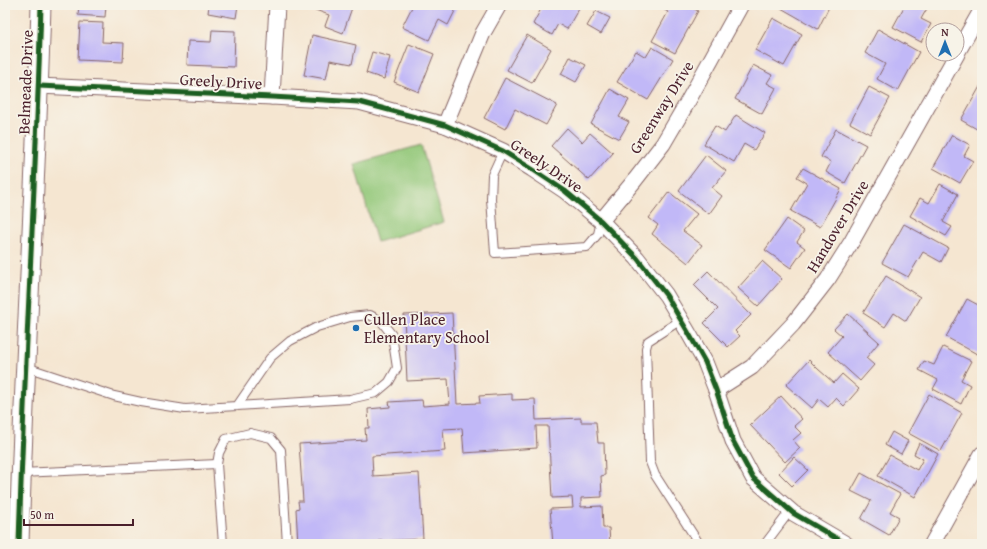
<svg xmlns="http://www.w3.org/2000/svg" width="987" height="549" viewBox="0 0 987 549" font-family="'Gentium Book Plus',serif">
<style>
.green{fill:#92c778;stroke:#6e7352}
.building{fill:#c1b8f7}
.lines{fill:none;stroke-linecap:round;stroke-linejoin:round}
.service-casing{stroke:#866565;stroke-width:10}
.minor-casing{stroke:#866565;stroke-width:17}
.tertiary-casing{stroke:#866565;stroke-width:21}
.service{stroke:#fff;stroke-width:8}
.minor{stroke:#fff;stroke-width:15}
.tertiary{stroke:#fff;stroke-width:19}
.cycleway-casing{stroke:#f7f3e8;stroke-width:8}
.cycleway{stroke:#1b5e20;stroke-width:5}
.poi-dot{fill:#1f6fb2;stroke:#f7f3e8;stroke-width:1.5}
.labels{text-anchor:middle;stroke-width:3.5;stroke-linejoin:round;paint-order:stroke}
.street-label{font-size:16px;fill:#4a1f2b;stroke:#f7f3e8}
.poi-label{font-size:16px;fill:#4a1f2b;stroke:#f7f3e8;text-anchor:start}
</style>
<rect width="100%" height="100%" fill="#f7f3e8"/>
<filter id="ink" filterUnits="userSpaceOnUse"><feTurbulence type="fractalNoise" baseFrequency=".025" numOctaves="2"/><feDisplacementMap in="SourceGraphic" scale="8" xChannelSelector="R" yChannelSelector="G"/><feConvolveMatrix kernelMatrix="1 2 1 2 8 2 1 2 1" color-interpolation-filters="sRGB"/></filter>
<filter id="wash" filterUnits="userSpaceOnUse"><feTurbulence type="fractalNoise" baseFrequency=".012" numOctaves="4" result="noise"/><feDisplacementMap in="SourceGraphic" scale="16" xChannelSelector="R" yChannelSelector="G"/><feGaussianBlur stdDeviation="0.9" result="paint"/><feColorMatrix in="noise" values="0 0 0 0 0 0 0 0 0 0 0 0 0 0 0 0 0 1.4 0 .05"/><feComposite in="paint" operator="in"/></filter>
<g filter="url(#wash)">
<rect width="100%" height="100%" fill="#f5e6d1"/>
<polygon class="green" points="421,145 444,222 377,242 354,164"/>
<g id="blocks">
<g class="building">
<polygon points="79,5 106,5 105,17 78,15"/>
<polygon points="209,5 238,5 236,18 208,13"/>
<polygon points="312,5 353,5 343,33 325,26 329,15 310,8"/>
<polygon points="413,5 458,5 448,25 439,20 429,40 402,27"/>
<polygon points="543,5 574,5 579,8 567,29 558,24 552,35 533,24"/>
<polygon points="663,5 687,5 698,11 675,53 652,41 668,12 661,8"/>
<polygon points="782,5 830,5 818,29 781,8"/>
<polygon points="905,5 929,5 921,19 931,24 921,42 893,27"/>
<polygon points="596,11 610,18 601,34 587,26"/>
<polygon points="773,18 802,34 784,66 755,50"/>
<polygon points="80,22 103,23 102,42 124,43 123,62 78,60"/>
<polygon points="878,29 919,52 898,91 877,79 885,64 865,53"/>
<polygon points="212,30 235,31 234,67 187,65 188,41 211,42"/>
<polygon points="312,35 356,45 352,64 330,60 326,79 304,75"/>
<polygon points="527,35 551,49 532,83 507,70"/>
<polygon points="409,44 434,54 419,92 394,82"/>
<polygon points="652,47 673,59 648,100 617,82 636,51 646,57"/>
<polygon points="372,52 390,57 384,79 366,73"/>
<polygon points="570,57 586,65 576,82 561,74"/>
<polygon points="753,65 772,75 767,83 776,88 762,114 735,99"/>
<polygon points="505,78 557,105 546,125 515,109 505,129 484,118"/>
<polygon points="982,83 982,132 961,120"/>
<polygon points="869,87 890,98 870,134 850,123"/>
<polygon points="610,89 629,100 619,117 629,122 619,139 591,124"/>
<polygon points="736,115 765,133 754,150 744,144 734,162 704,144 715,126 725,132"/>
<polygon points="567,128 582,142 590,133 613,153 589,180 551,146"/>
<polygon points="836,129 866,145 845,183 826,172 831,162 821,157"/>
<polygon points="952,135 970,145 964,156 973,161 960,183 933,168"/>
<polygon points="706,155 726,171 712,188 722,196 709,214 679,191"/>
<polygon points="803,168 841,189 820,227 791,211 807,183 797,177"/>
<polygon points="940,184 958,194 943,222 952,227 946,236 910,216 920,198 929,203"/>
<polygon points="669,192 697,214 683,231 702,245 688,263 652,234 658,225 649,218"/>
<polygon points="787,219 804,231 797,242 805,248 791,268 765,250"/>
<polygon points="904,224 948,248 941,262 923,252 908,277 882,263"/>
<polygon points="762,261 782,279 758,306 738,288"/>
<polygon points="708,271 751,315 735,331 740,336 728,347 704,323 718,309 694,285"/>
<polygon points="886,276 920,297 906,321 894,313 885,327 863,313"/>
<polygon points="967,299 982,307 982,345 977,354 946,337"/>
<polygon points="452,313 457,404 480,403 479,396 512,394 512,400 535,399 536,420 581,418 581,422 596,422 598,443 604,443 605,475 601,476 602,497 581,498 581,507 602,506 603,528 609,528 610,544 553,544 550,509 573,508 572,497 552,498 548,426 536,426 537,448 464,453 462,428 443,429 445,451 372,456 373,476 419,473 423,539 379,541 379,544 298,544 296,509 299,508 298,501 303,501 299,444 366,440 365,428 369,428 368,409 390,407 389,402 422,400 423,406 450,404 448,379 407,381 404,315"/>
<polygon points="848,314 879,342 866,358 874,365 860,381 828,352 842,336 834,329"/>
<polygon points="943,347 971,361 961,380 970,385 961,404 933,389 938,380 919,370 924,361 934,365"/>
<polygon points="809,360 818,369 834,383 842,374 859,389 844,406 836,398 828,407 819,399 812,408 786,385"/>
<polygon points="929,394 962,413 941,451 908,433"/>
<polygon points="781,396 802,419 794,426 801,433 793,440 800,448 785,462 750,425"/>
<polygon points="892,432 908,441 901,454 885,445"/>
<polygon points="919,443 938,454 915,497 878,476 890,455 917,470 923,459 914,454"/>
<polygon points="794,457 808,470 792,486 779,473"/>
<polygon points="861,473 900,494 890,512 899,517 889,535 861,519 871,501 851,491"/>
</g>
</g>
</g>
<g filter="url(#ink)">
<use href="#blocks" fill-opacity="0" stroke="#866565" stroke-width="1"/>
<g class="lines">
<g class="service-casing">
<g id="service">
<polyline points="503,151 492,175 491,199 495,253 587,247 598,234 601,221"/>
<polyline points="681,320 648,341 646,348 650,462 655,475 698,542 700,544"/>
<polyline points="26,367 114,396 141,402 185,409 237,406 350,399 376,393 389,382 397,368 392,335 381,321 370,315 350,317 317,327 290,341 270,358 237,406"/>
<polyline points="21,473 217,464"/>
<polyline points="223,544 217,464 219,453 226,439 250,433 271,438 281,450 287,544"/>
<polyline points="765,544 790,511"/>
</g>
</g>
<g class="minor-casing">
<g id="minor">
<polyline points="957,53 982,9"/>
<polyline points="39,86 272,97 359,102 445,125 503,151 532,169 565,191 601,221 637,258 666,295 688,332 705,362 716,390 733,441 753,478 793,513 846,544"/>
<polyline points="272,97 277,5"/>
<polyline points="445,125 483,33 499,5"/>
<polyline points="601,221 635,180 663,144 687,103 741,5"/>
<polyline points="716,390 752,367 793,324 828,279 852,241 957,54"/>
<polyline points="932,544 982,454"/>
</g>
</g>
<g class="tertiary-casing">
<path id="tertiary" d="M 19,544 C 24,364 36,185 41,5"/>
</g>
<use href="#service" class="service"/>
<use href="#minor" class="minor"/>
<use href="#tertiary" class="tertiary"/>
<g class="cycleway-casing">
<g id="cycleway">
<polyline points="39,86 272,97 359,102 445,125 503,151 532,169 565,191 601,221 637,258 666,295 688,332 705,362 716,390 733,441 753,478 793,513 846,544"/>
<path d="M 19,544 C 24,364 36,185 41,5"/>
</g>
</g>
<use href="#cycleway" class="cycleway"/>
</g>
</g>
<circle class="poi-dot" cx="356" cy="328" r="4"/>
<g class="labels">
<g class="street-label">
<text transform="translate(221 81) rotate(3)" y="6">Greely Drive</text>
<text transform="translate(25 82) rotate(-88)" y="6">Belmeade Drive</text>
<text transform="translate(661 107) rotate(-58)" y="6">Greenway Drive</text>
<text transform="translate(547 165) rotate(34)" y="6">Greely Drive</text>
<text transform="translate(837 226) rotate(-59)" y="6">Handover Drive</text>
</g>
<g class="poi-label">
<text x="364" y="325">Cullen Place<tspan x="364" dy="18">Elementary School</tspan></text>
</g>
</g>
<rect width="987" height="549" fill="none" stroke="#f7f3e8" stroke-width="20"/>
<g transform="translate(945 42)"><circle r="19" fill="#f7f3e8" stroke="#b29e9c"/>
<path d="M0-3L7 15L0 10L-7 15Z" fill="#1f6fb2"/>
<text y="-6" font-size="11" font-weight="bold" text-anchor="middle" fill="#4a1f2b">N</text>
</g>
<path d="M24 519v6h109v-6" fill="none" stroke="#4a1f2b" stroke-width="2"/>
<text x="30" y="519" font-size="12" fill="#4a1f2b" stroke="#f7f3e8" stroke-width="3" paint-order="stroke">50 m</text>
</svg>
